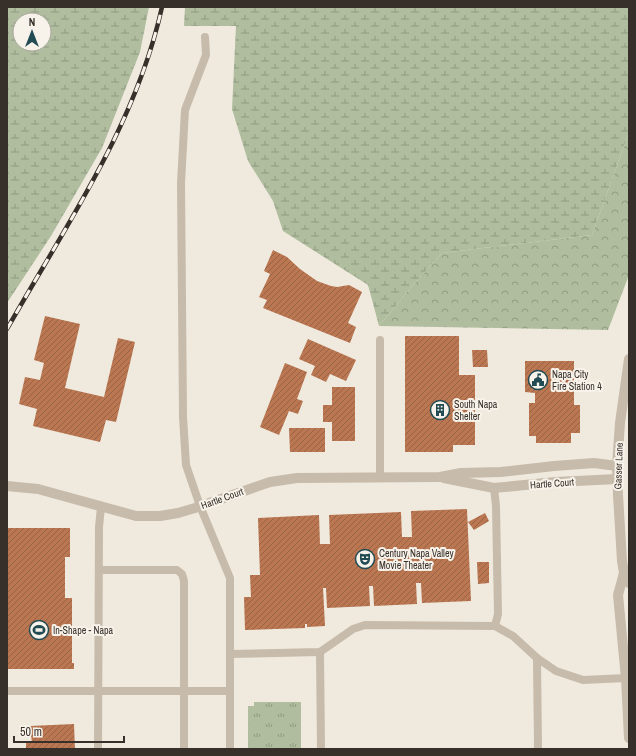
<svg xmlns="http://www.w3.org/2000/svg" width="636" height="756" viewBox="0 0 636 756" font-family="'Archivo Narrow',sans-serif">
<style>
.grass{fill:url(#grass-tufts)}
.forest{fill:url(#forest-crowns)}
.wetland{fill:url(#wetland-marsh);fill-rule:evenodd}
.building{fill:url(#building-hatch)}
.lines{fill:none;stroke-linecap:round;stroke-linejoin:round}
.service{stroke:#c7bbab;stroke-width:8}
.minor{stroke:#c7bbab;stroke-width:10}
.tertiary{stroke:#c7bbab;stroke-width:10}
.rail-casing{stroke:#362f2a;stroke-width:4.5}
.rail{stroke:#f8f3ea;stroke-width:3;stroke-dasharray:9;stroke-linecap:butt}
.labels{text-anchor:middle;stroke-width:4;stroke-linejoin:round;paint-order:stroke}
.poi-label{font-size:10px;fill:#362f2a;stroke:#f8f3ea;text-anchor:start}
.street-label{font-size:10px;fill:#362f2a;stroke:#f8f3ea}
</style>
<defs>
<pattern id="grass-tufts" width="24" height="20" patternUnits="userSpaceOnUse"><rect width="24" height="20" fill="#b0be9f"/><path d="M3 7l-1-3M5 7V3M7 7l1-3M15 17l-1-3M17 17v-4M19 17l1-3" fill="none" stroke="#909b82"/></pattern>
<pattern id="forest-crowns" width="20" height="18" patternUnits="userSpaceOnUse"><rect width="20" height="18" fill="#b0be9f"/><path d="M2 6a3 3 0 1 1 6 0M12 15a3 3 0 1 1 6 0" fill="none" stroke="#909b82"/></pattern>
<pattern id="wetland-marsh" width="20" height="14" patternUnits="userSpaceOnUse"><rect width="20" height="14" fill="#b0be9f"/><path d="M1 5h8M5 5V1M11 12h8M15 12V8" fill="none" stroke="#909b82"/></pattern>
<pattern id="building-hatch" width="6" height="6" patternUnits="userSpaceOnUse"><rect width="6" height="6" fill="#ba7752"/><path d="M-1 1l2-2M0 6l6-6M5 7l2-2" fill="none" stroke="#986244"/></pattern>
</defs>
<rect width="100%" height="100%" fill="#f0eade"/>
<polygon class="grass" points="254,702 301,702 301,749 248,749 248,706 254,706"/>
<polygon class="forest" points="629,132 629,275 608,330 379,326 413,285 442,253 592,235"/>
<g class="wetland">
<path d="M 7,7 L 149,7 L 140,52 L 102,148 L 51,236 L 7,303 ZM 20,20 L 44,20 L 44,44 L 20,44 Z"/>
<polygon points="185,7 629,7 629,132 592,235 442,253 413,285 379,326 368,285 283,231 273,201 248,161 232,109 236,26 184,26"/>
</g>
<g class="building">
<polygon points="273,250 287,257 300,269 317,281 331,286 337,287 349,285 362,292 348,323 356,327 350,343 263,308 267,300 259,297 270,274 264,271"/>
<polygon points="45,316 80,324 65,388 104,397 118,338 135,342 116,422 106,420 100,442 33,426 37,409 19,404 25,377 40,380 44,363 34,360"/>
<polygon points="405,336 459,336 459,375 475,375 475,445 453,445 453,452 405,452"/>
<polygon points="308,339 356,360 346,381 330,374 326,382 311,375 315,366 299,359"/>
<polygon points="472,350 487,350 488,367 473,367"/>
<polygon points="525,361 574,361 574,405 580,405 580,433 571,433 571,443 536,443 536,436 529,436 529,403 535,403 535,393 525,392"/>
<polygon points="285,363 307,372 297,399 303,401 298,414 289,411 279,435 260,427"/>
<polygon points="332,387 355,387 355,441 332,441 332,422 323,422 323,405 332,405"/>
<polygon points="289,428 325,428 325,452 290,452"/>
<polygon points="467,509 471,601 422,603 421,583 416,583 417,604 374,606 373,586 369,586 370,606 327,608 326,588 323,588 325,626 307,627 307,624 305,624 305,628 245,630 244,597 251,597 250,575 260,575 258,518 319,515 320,544 330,544 329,515 401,512 402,537 412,537 411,511"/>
<polygon points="485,513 489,521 474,530 468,522"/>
<polygon points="7,528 70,528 70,557 65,557 65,598 72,598 72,663 74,663 74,669 7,669"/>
<polygon points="477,562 489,562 489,583 478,584"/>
<polygon points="74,724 75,749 26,749 26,743 32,743 30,726"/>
</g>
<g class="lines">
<g class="service">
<polyline points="205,37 206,55 185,110 181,183 183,417 186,465 200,506 230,578 230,749"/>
<polyline points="380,340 380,477"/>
<polyline points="494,488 496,506 498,614 495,626"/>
<polyline points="99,570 177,570 182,574 184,581 184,749"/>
<polyline points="320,652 321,749"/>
<polyline points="230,654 320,652 353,629 365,625 495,626 513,636 537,658 538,749"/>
<polyline points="537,658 556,671 583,680 626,678"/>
<polyline points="7,691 230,691"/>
<polyline points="98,749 99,527 101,507"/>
</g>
<g class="minor">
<polyline points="444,478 494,488 556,482 617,479"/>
<polyline points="7,486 38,489 136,516 160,516 178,513 195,508 270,482 297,478 440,477 461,473 501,472 554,466 594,463 617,466"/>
</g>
<g class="tertiary">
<polyline points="629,359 620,423 617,466 618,495 622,561 624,573 629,583"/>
<polyline points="624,573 618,595 626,678 629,738"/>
</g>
<g class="rail-casing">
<path id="rail" d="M 7,329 C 66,225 136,125 162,7"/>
</g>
<use href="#rail" class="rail"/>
</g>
<defs>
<g id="civic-ring" transform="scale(1)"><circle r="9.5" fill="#f8f3ea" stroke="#234b53" stroke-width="1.5"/><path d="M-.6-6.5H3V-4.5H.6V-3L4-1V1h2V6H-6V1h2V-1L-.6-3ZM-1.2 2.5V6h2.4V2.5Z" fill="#234b53"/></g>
<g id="building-ring" transform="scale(1)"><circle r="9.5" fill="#f8f3ea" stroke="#234b53" stroke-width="1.5"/><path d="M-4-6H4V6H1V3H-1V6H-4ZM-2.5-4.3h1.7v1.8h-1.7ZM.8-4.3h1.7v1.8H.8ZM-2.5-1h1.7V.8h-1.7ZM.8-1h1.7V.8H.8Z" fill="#234b53"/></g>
<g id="theatre-ring" transform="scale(1)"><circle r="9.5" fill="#f8f3ea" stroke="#234b53" stroke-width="1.5"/><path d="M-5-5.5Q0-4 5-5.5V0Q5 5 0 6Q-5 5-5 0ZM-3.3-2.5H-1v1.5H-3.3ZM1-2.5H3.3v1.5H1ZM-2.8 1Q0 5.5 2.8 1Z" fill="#234b53"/></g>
<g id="stadium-ring" transform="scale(1)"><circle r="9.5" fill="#f8f3ea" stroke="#234b53" stroke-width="1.5"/><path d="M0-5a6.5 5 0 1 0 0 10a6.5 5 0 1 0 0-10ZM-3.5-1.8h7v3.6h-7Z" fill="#234b53"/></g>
</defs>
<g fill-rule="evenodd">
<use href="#civic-ring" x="538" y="380"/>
<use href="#building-ring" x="440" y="410"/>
<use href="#theatre-ring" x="365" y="559"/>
<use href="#stadium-ring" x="39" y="630"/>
</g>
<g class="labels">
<g class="poi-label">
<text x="552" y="378">Napa City<tspan x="552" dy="12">Fire Station 4</tspan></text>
<text x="454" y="408">South Napa<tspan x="454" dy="12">Shelter</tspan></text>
<text x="379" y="557">Century Napa Valley<tspan x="379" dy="12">Movie Theater</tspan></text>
<text x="53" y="634">In-Shape - Napa</text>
</g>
<g class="street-label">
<text transform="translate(618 466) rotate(-88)" y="4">Gasser Lane</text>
<text transform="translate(552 483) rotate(-4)" y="4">Hartle Court</text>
<text transform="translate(222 498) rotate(-20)" y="4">Hartle Court</text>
</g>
</g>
<rect width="636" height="756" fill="none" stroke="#362f2a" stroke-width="16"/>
<g transform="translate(32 32)"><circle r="19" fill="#f8f3ea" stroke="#aaa59d"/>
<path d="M0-3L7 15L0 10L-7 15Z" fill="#234b53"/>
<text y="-6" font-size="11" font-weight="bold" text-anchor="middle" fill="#362f2a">N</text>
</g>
<path d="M14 736v6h110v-6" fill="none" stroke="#362f2a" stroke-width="2"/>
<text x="20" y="736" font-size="12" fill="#362f2a" stroke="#f8f3ea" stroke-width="3" paint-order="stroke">50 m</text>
</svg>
